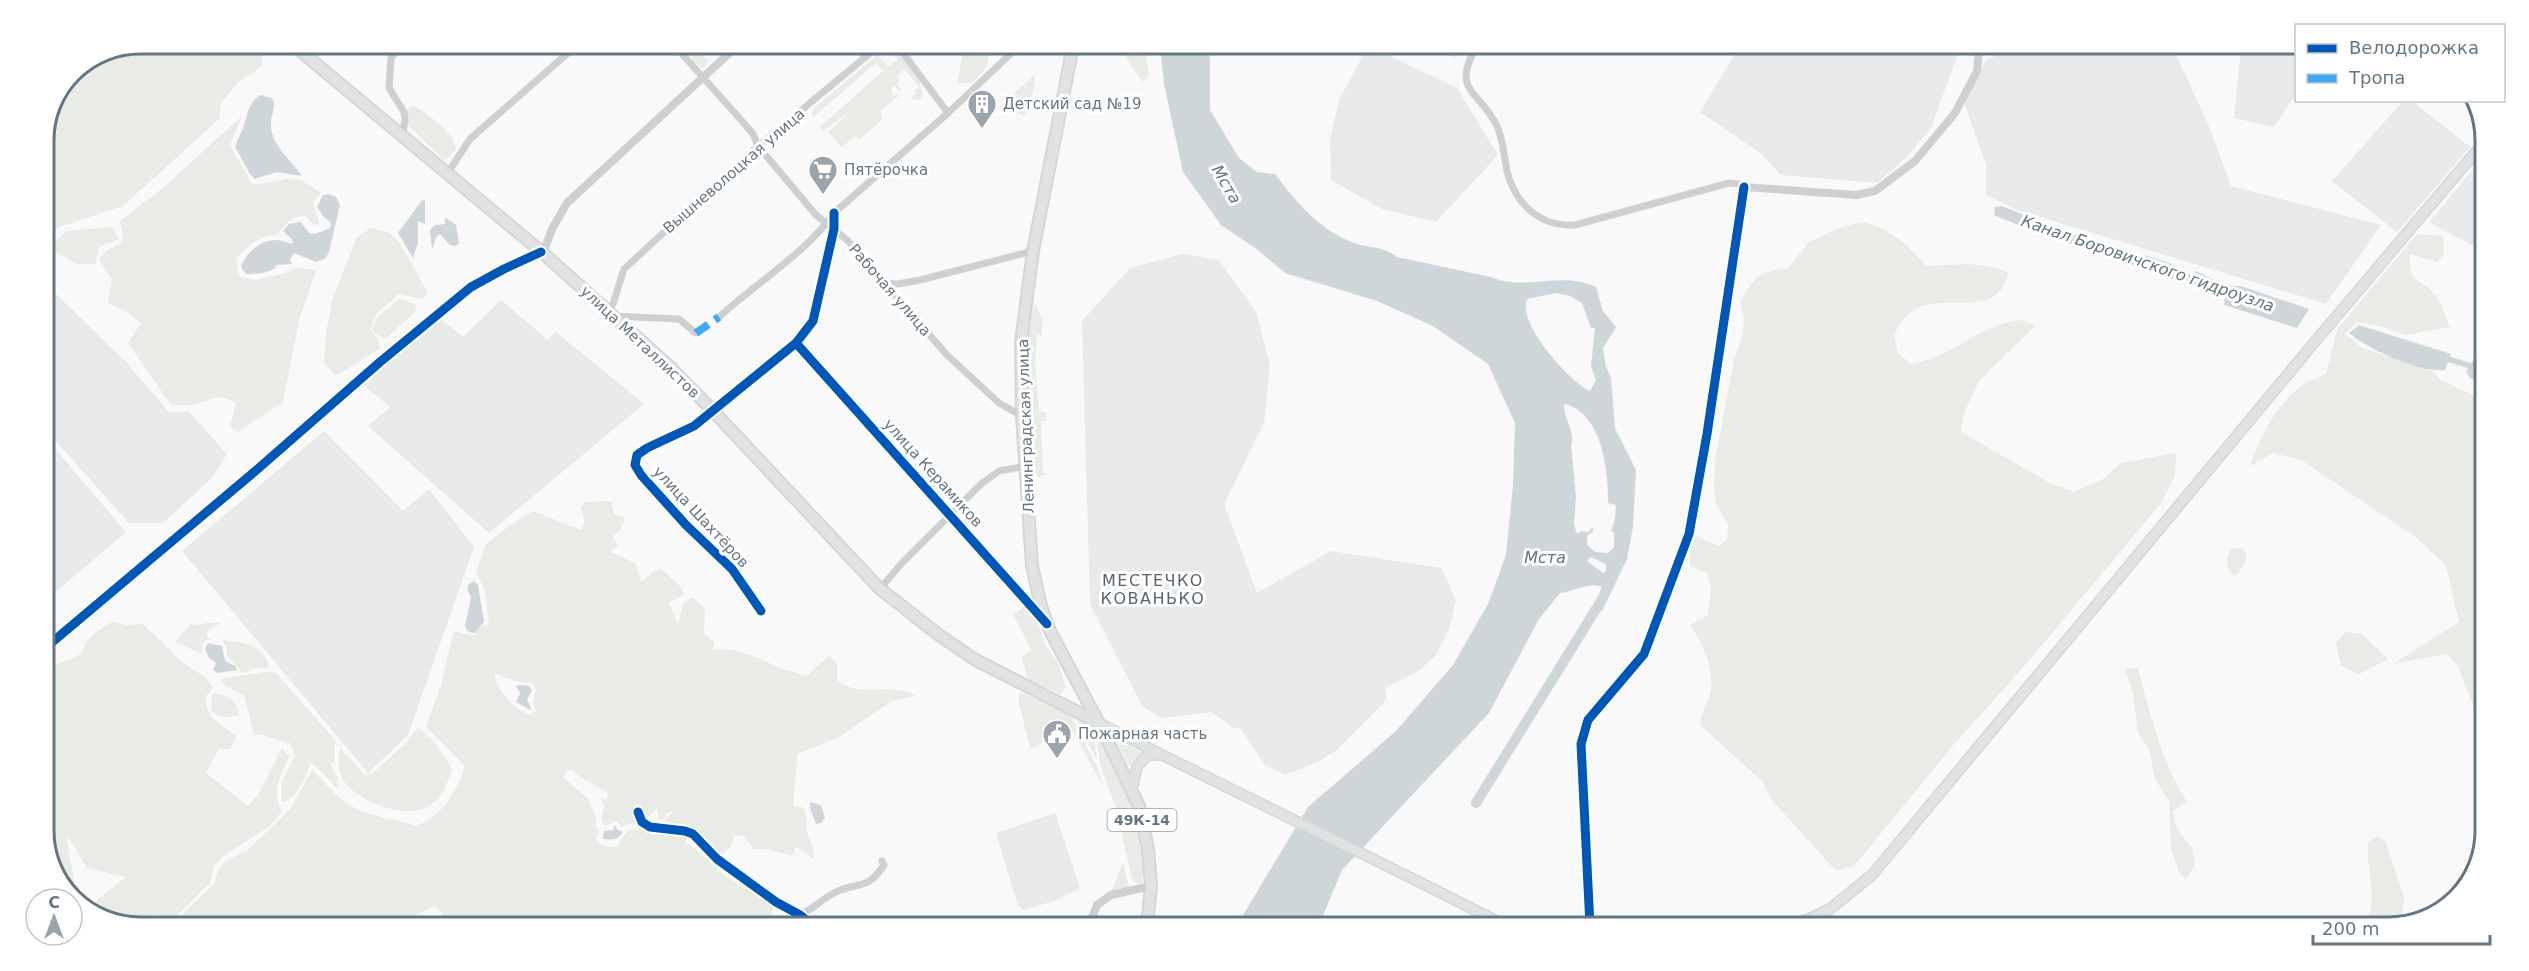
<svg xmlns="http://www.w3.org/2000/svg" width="2529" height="971" viewBox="0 0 2529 971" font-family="'DejaVu Sans',sans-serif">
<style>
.built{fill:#e8e9e9}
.green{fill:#e8ebe6;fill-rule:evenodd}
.water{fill:#ced6d9;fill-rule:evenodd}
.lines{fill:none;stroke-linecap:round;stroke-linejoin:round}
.canal{stroke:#ced6d9;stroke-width:6}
.river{stroke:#ced6d9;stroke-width:10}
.secondary-casing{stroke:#d5d6d7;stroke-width:12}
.primary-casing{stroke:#d5d6d7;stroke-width:14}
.minor{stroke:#cecfd0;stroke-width:7}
.tertiary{stroke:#cecfd0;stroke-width:8}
.secondary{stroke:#e1e2e2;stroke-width:9}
.primary{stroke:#e1e2e2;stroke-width:10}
.quiet{stroke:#3fa9f5;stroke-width:8;stroke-dasharray:15 8;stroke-linecap:butt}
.cycleway-casing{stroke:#fff;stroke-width:13}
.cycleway{stroke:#0057b8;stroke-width:9}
.labels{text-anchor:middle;stroke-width:6;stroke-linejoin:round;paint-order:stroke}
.shield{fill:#fff;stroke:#939fa8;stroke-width:1.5}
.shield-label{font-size:14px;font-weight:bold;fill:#657683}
.poi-label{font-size:15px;fill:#657683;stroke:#fff;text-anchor:start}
.street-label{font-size:15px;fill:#657683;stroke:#fff}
.water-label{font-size:16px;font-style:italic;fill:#60757c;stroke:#fff}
.neighbourhood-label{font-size:16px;letter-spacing:1.5px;fill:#57646e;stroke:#fff}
.rim{fill:none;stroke:#657683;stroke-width:3}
</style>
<rect width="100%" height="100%" fill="#f9f9f9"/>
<g class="built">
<polygon points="1368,46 1457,88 1498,155 1436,222 1382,209 1331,180 1330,140 1339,100"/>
<polygon points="1439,46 1464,47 1455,58"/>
<polygon points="1739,47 1960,48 1931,128 1908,156 1877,183 1781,175 1760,153 1700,112"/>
<polygon points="2018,48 2173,48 2208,124 2231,186 2381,225 2326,304 2017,210 1986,195 1986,164 1963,100 1987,59"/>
<polygon points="2241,48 2296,48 2296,94 2274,127 2234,118"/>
<polygon points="2404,100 2412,101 2470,147 2397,232 2332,181"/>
<polygon points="2485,155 2484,252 2429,222"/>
<polygon points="1183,254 1219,260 1256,312 1270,365 1264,423 1224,504 1257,593 1331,551 1441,568 1456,600 1449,629 1436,655 1420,670 1385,688 1387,699 1337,750 1318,762 1285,775 1264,764 1241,729 1232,727 1211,712 1161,718 1142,706 1090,604 1082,321 1130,268"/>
<polygon points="53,291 126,362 169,412 189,412 227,454 211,479 163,523 129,523 44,428 44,294"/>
<polygon points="501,300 548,340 555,331 644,404 489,533 368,426 390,407 363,385 437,316 463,337"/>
<polygon points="324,431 403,511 429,489 474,547 408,735 368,773 182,551"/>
<polygon points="44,436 126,532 44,602"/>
<polygon points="1055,813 1080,888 1054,901 1024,910 1018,906 996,833"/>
</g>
<g class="green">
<polygon points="140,44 263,44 262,66 238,83 221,103 219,119 123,206 47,231 44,213 44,134 72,72"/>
<path d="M 694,45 L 699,46 L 701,55 L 708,61 L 704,68 C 694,66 687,53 694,45 Z"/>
<polygon points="886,45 894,47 919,79 923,95 920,100 910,98 916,94 915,90 919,87 905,69 896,76 900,81 897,83 901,91 899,91 895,86 891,88 893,95 899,96 880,111 882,120 860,139 854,137 842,147 828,132 850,112 823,131 820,127 883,71 876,63 812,118 813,109 877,55 889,67 898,59 890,49 884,52 881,49"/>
<path d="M 973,45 L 987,45 C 992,62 984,72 972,83 L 957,83 L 964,48 L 971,49 Z"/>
<path d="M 1117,46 L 1144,46 L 1149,74 L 1143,82 C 1133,71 1126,53 1117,46 Z"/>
<path d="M 1035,74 C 1036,88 1029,104 1024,116 L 1009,109 L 1007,100 Z"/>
<path d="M 413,105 C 428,115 452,130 456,148 L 450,157 L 444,160 L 406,123 L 407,111 Z"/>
<path d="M 242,116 L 230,145 L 252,184 C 288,185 285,166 321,193 L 313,203 L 320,225 L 313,224 L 306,216 C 292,215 286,223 278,234 C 258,236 248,245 236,259 L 239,276 L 255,280 L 282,274 L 297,268 L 316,270 L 299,320 L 283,402 L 238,432 L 230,426 L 236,404 C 218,390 208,403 191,405 C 184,406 178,405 171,405 L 128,343 L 141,323 L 127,312 L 108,303 L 112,280 L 99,259 L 106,251 L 121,243 L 123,236 L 120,221 L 164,187 Z"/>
<path d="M 1861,222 C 1888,226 1909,246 1926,266 C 1955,265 1982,260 2008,273 C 1998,321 1947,292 1915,309 C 1905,315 1899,325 1894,335 L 1898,353 L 1911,364 C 1945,359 1968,336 1999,325 C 2007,322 2015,321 2023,320 L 2035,326 L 1979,381 L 1964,413 L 1961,432 L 2048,482 L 2074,492 L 2103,479 L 2121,463 L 2176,453 L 2175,476 L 2162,502 L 2027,663 L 1955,743 L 1854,866 L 1836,871 L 1771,799 L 1763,782 L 1700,725 C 1701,713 1707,704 1710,693 C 1716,670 1702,643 1690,625 L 1708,615 L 1711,588 L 1707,573 L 1690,566 L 1690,551 L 1696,536 L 1718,546 L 1727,540 L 1728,524 L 1716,504 L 1714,489 L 1715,460 L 1734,360 L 1743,334 L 1744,318 L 1740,303 C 1754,275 1759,273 1788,268 L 1809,242 L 1842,227 Z"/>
<polygon points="112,227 119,239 99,247 95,264 77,264 49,248 67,231"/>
<polygon points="370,228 388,232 399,242 428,293 423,299 399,294 376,314 370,330 378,339 380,348 338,375 334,374 324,362 326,333 332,301 356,239"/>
<path d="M 2417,234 L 2443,236 L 2444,254 L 2437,262 L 2410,254 C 2408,286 2422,278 2436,296 C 2442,305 2446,318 2450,327 L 2406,335 L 2379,326 L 2357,322 L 2345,334 L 2362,348 L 2433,371 L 2441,380 L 2483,400 L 2481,726 L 2458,666 L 2447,654 L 2393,664 L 2459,622 L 2446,566 L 2417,538 L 2301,460 L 2273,453 L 2250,466 C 2260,437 2275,407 2300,387 C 2307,381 2318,378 2326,374 L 2338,328 Z"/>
<polygon points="400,299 415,304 416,311 386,338 380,337 372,330 378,316"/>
<polygon points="1036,304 1042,319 1042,335 1037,335 1035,363 1039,411 1045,412 1047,421 1041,421 1043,473 1049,473 1038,478 1034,472 1026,347 1033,307"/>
<path d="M 611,501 L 614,514 L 625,518 L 620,531 L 613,536 L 618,546 L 610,552 L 635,563 L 642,582 L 651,573 L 661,569 L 681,587 L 684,594 L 669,603 L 678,624 L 683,604 L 692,597 L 705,609 L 704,634 L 715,642 L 712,650 C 748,644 774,672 808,675 L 829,656 L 837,664 L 837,680 C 858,699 892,681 916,696 L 892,701 L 839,737 L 797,754 C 798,772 792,788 794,806 L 802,807 C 810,817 805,825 808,835 C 811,845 815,849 814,859 L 796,847 L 792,856 L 767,849 L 754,849 L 744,836 L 735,835 L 730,847 L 720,857 L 701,839 L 689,836 L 685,843 C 700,850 709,862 722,873 C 738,887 758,893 774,907 L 771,915 L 757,919 L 755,924 L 451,923 L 435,906 L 411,917 L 405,923 L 174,922 L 214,884 L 218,870 L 226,861 L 249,849 L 290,809 L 312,770 C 327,785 341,803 361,811 C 379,819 398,818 415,826 C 442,818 457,791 465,766 L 426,727 L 441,685 L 454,631 L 474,636 L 479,628 L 489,624 L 485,591 L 476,572 L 486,544 L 509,526 L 533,511 L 581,530 L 585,522 L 581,508 L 585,502 ZM 494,673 L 515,681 L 532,683 L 536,689 L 533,705 L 536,711 L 528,715 C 511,704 498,693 494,673 ZM 570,769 C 584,782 594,783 609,794 L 606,800 L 601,799 L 604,807 L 601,820 L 605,826 L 616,821 L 622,827 C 639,818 640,827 657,808 L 659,820 L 664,819 L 669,811 L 673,812 L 656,828 L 629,830 L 619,841 L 619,846 C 609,850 602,845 595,838 L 600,831 L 596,826 L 596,817 L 588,799 L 563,777 Z"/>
<path d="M 2242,548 L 2247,554 L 2244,565 L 2235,577 C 2225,568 2226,561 2230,549 Z"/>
<polygon points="1115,565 1118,566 1121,581 1118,586 1109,584 1108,575 1111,566"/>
<polygon points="1100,597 1153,602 1175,601 1178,606 1174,610 1098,604 1096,599"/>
<polygon points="1027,606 1037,619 1045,644 1058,663 1066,687 1061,694 1027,679 1022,656 1032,651 1013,614"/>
<path d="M 112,622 L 126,625 L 143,624 L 181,661 L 206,678 L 213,688 L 206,696 C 204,719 220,723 237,736 L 230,749 L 219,749 L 206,773 L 248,806 L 260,792 L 282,748 L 289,757 C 281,777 270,790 282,811 L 270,826 L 223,856 L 214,866 L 210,883 L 175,918 L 163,920 L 159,914 C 132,924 118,929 94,911 L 98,899 L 126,877 L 87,868 L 68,836 C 66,857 78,876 74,897 L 63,889 L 44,837 L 44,670 C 54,664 77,659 82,652 C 84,649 84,646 86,643 C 92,634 103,627 112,622 Z"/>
<polygon points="207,623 221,623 207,631 207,637 212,640 207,640 202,644 202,654 175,642 191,624 198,625"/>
<polygon points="2346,632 2362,634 2388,659 2359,674 2341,666 2336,643"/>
<path d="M 222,640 C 242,642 265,644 269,668 L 257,668 L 243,673 C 238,669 232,661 227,655 L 227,648 Z"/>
<path d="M 2138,668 C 2150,714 2161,761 2187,802 L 2173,811 L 2177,829 L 2192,848 L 2195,865 L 2186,879 L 2179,872 L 2171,849 L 2169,801 L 2155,779 L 2149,749 L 2138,733 L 2133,692 L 2125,669 Z"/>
<path d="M 264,672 L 276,673 L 335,740 L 335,762 L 330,764 L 338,778 L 337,789 L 323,773 L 311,763 C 304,778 299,799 281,802 L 281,784 L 295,756 L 290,743 C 278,742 267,733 254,735 L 244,695 L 227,687 L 220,679 Z"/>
<polygon points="1019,692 1061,709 1072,718 1099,771 1102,785 1071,728 1044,733 1041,745 1030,748 1019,703"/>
<path d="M 212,694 C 226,693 238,701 239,715 C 226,718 221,719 211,710 Z"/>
<polygon points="1076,717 1093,729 1097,760 1077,721"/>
<path d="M 418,727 L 437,745 L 452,769 C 448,783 441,800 427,807 C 403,820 352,800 341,776 C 337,767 339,757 340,748 L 365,775 L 372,774 L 407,742 Z"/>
<path d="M 1095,731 L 1100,733 C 1121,776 1156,836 1141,885 L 1132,880 L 1116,807 L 1101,768 Z"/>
<polygon points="1120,743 1140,751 1140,757 1132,766 1128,765 1119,747"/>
<path d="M 2377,836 L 2385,841 L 2404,898 L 2402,918 L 2394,925 L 2368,920 C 2377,896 2366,868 2368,842 Z"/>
<polygon points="1123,863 1129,887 1111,892"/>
<polygon points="2275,917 2276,927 2252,927 2252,920"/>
</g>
<g class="water">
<path d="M 1160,46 L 1208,46 L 1210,60 L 1210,110 L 1239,158 L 1257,172 L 1275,174 C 1297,203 1321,232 1357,244 C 1372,248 1385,247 1397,257 L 1491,277 C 1527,292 1560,270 1596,287 L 1603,311 L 1616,327 L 1603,348 L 1606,367 L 1611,378 L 1615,428 L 1636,470 L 1633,527 L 1627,559 L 1602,611 L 1590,613 L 1602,587 C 1587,582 1575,591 1560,593 L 1539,619 L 1489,713 L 1342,870 L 1319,925 L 1237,925 L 1308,807 L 1396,731 L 1453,665 L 1488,604 L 1506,555 L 1513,485 L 1515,423 L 1488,364 L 1433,326 L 1377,301 L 1285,273 L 1258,250 L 1221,225 L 1183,172 L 1164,84 ZM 1556,293 L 1570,296 L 1582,303 L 1591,328 L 1595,328 L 1591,366 L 1596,380 L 1590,391 C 1570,382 1517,324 1527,299 ZM 1564,404 C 1602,412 1609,472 1608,503 L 1616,505 L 1615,519 L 1611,531 L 1614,533 L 1614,547 L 1608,553 L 1595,552 L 1587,545 L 1587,536 L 1593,531 L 1593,527 L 1588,532 L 1582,531 L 1577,534 L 1574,524 L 1576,496 L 1571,445 C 1576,432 1563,417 1564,404 ZM 1591,557 L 1606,564 L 1606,571 L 1603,573 L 1587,561 Z"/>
<path d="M 261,95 L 273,99 C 276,111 270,115 271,127 C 273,148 291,159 302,176 L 277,172 L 255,179 L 250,174 L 235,147 C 237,140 240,135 243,128 C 248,116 247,102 261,95 Z"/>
<path d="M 329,194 L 336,197 L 340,205 L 329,252 L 325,259 L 316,262 L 294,253 L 290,260 L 292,264 L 277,265 C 271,274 256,274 246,274 L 241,267 C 246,252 262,239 278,240 C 283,241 288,243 292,244 L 293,240 L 283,231 L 289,224 L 301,222 L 309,233 L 315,234 L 330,228 L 331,223 L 322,215 L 317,207 L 323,195 Z"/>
<polygon points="422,200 425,201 425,224 418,221 418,243 413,258 398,233"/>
<path d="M 2002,206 C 2039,221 2076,236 2115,248 C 2137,255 2165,257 2184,272 L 2182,282 L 2033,231 L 1994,215 L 1995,207 Z"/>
<polygon points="445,217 456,225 459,243 456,246 450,245 440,234 436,237 432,250 430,230 435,225 445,224"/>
<polygon points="2196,271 2227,286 2241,286 2309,309 2297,328 2224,305 2225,296 2191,284"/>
<path d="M 2359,325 L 2451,354 L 2445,370 C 2420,373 2369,350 2349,333 Z"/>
<polygon points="2477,355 2484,356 2484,384 2470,378 2466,371"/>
<polygon points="474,581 478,585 484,622 475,633 469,632 465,627 471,597 467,589 469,584"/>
<polygon points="208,643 222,646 225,661 235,666 237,670 218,673 213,670 216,663 209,658 205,649"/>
<polygon points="520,685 529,686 532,691 527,699 532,711 516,702 520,693 516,686"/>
<polygon points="810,802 821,805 825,818 821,823 816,824 810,808"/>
<path d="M 615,825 L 618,830 L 623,832 C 618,840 612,840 603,839 L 604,831 L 613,830 Z"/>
</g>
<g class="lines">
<g class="canal">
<polyline points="2176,272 2200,281"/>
<polyline points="2441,357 2484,370"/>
</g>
<polyline class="river" points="1476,803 1601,601"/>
<g class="secondary-casing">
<g id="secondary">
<path d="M 1099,723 C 1234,792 1370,856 1504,925"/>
<polyline points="1132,789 1137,767 1147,755 1158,755"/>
<polyline points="1794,926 1830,909 1872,875 2313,344 2485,141"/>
</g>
</g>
<g class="primary-casing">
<g id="primary">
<polyline points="292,44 543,253 669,366 714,412 880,589 939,635 974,659 1099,723"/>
<polyline points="1073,46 1033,251 1021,342 1022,416 1032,566 1041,606 1050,631 1099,723 1139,806 1148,849 1151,886 1147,925"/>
</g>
</g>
<g class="minor">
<polyline points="674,45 742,121 753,134 758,146 816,215 847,240 947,355 999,403 1022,416"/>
<polyline points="897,45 948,113"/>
<path d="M 1476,47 C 1451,93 1479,89 1497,126 C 1503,139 1504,156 1507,171 C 1515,204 1540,227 1575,225 L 1729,183 L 1738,184 L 1744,187"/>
<polyline points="399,49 391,57 389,88 404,112 405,120 402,136"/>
<polyline points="447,174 470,139 577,45"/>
<polyline points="885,283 898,284 920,280 1033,251"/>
<polyline points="607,311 613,304 624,269 758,146 880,45"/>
<polyline points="613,316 679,319 696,333"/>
<path d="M 719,317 C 754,285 808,251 834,213 L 948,113 L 1019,46"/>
<polyline points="796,343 1044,620"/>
<polyline points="880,589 901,564 981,484 999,471 1026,466"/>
<polyline points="761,611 732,569 686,525 641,475 635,465 637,455 647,448 694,426 796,343 813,321 834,229 834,213"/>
<polyline points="44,649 253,473 380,362 471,287 504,269 541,252"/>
<polyline points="638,812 642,822 650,827 685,831 693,834 717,859 776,902 800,915 811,924"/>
<path d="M 800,915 C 813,909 821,900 832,894 C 857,880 866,893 884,865 L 882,861"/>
</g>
<g class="tertiary">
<polyline points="543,253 552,229 567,203 738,45"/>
<polyline points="1089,925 1097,905 1111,895 1151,886"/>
<polyline points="1590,926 1581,744 1588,720 1644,654 1689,534 1707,434 1744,187 1856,195 1875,191 1915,161 1955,113 1977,71 1979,48"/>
</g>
<use href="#secondary" class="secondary"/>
<use href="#primary" class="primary"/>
<polyline class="quiet" points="696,333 719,317"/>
<g class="cycleway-casing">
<g id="cycleway">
<polyline points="796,343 1047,624"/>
<polyline points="761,611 732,569 686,525 641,475 635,465 637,455 647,448 694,426 796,343 813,321 834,229 834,213"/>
<polyline points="44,649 253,473 380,362 471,287 504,269 541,252"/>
<polyline points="638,812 642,822 650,827 685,831 693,834 717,859 776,902 800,915 811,924"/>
<polyline points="1590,926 1581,744 1588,720 1644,654 1689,534 1707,434 1744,187"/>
</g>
</g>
<use href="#cycleway" class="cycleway"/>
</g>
<defs>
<g id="building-pin" transform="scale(1.5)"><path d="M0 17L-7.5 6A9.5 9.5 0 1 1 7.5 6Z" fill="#99a4ac" stroke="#fff"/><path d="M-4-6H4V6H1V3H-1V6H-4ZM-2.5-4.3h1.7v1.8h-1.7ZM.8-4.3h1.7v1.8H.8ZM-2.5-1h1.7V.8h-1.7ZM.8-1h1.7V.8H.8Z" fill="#fff"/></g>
<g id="supermarket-pin" transform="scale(1.5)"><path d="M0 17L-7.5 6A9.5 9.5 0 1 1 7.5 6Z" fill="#99a4ac" stroke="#fff"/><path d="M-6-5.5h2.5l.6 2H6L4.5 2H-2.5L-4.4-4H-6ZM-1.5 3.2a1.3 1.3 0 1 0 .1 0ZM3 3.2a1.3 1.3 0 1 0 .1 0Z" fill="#fff"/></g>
<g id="civic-pin" transform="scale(1.5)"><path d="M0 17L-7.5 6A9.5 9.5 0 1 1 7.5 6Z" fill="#99a4ac" stroke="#fff"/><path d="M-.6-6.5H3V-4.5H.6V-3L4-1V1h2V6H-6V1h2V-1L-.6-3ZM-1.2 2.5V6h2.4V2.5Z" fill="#fff"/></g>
</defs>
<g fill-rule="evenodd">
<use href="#building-pin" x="982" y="104"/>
<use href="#supermarket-pin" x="823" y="170"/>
<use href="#civic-pin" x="1057" y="734"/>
</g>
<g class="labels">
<rect class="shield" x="1107.5" y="809" width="69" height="22" rx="4.5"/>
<g class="shield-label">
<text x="1142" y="825">49К-14</text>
</g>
<g class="poi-label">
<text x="1003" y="109">Детский сад №19</text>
<text x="844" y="175">Пятёрочка</text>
<text x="1078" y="739">Пожарная часть</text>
</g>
<g class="street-label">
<text transform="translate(734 171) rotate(-41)" y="5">Вышневолоцкая улица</text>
<text transform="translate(890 290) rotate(49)" y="5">Рабочая улица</text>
<text transform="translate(640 342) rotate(43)" y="5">улица Металлистов</text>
<text transform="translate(1026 426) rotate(-92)" y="5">Ленинградская улица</text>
<text transform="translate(933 473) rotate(48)" y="5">улица Керамиков</text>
<text transform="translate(701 517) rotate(47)" y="5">улица Шахтёров</text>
</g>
<g class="water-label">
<text transform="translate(1227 184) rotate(60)" y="6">Мста</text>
<text transform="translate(2148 263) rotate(19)" y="6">Канал Боровичского гидроузла</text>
<text x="1545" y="563">Мста</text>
</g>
<g class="neighbourhood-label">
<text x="1153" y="586">МЕСТЕЧКО<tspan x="1153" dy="18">КОВАНЬКО</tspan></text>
</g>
</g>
<path d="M0 0H2529V971H0ZM140 54H2389A86 86 0 0 1 2475 140V831A86 86 0 0 1 2389 917H140A86 86 0 0 1 54 831V140A86 86 0 0 1 140 54Z" fill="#fff" fill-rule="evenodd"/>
<path class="rim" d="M140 54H2389A86 86 0 0 1 2475 140V831A86 86 0 0 1 2389 917H140A86 86 0 0 1 54 831V140A86 86 0 0 1 140 54Z"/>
<rect x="2295" y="24" width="210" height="78" fill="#ffffff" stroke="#c1c8cd" stroke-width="1.5"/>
<rect x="2307" y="44" width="30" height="9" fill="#0057b8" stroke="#c1c8cd" stroke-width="1.5"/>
<text x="2349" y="54" font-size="18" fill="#657683">Велодорожка</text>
<rect x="2307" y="74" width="30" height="9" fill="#3fa9f5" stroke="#c1c8cd" stroke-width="1.5"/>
<text x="2349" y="84" font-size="18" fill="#657683">Тропа</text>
<g transform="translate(54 917)"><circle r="28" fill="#ffffff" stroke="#c1c8cd" stroke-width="1.5"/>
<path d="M0-4.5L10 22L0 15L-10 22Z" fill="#99a4ac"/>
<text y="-9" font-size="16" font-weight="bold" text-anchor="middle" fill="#657683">С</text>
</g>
<path d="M2313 935v9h177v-9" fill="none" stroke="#657683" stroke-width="3"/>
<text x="2322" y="935" font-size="18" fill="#657683" stroke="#ffffff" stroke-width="4.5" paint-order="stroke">200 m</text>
</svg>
